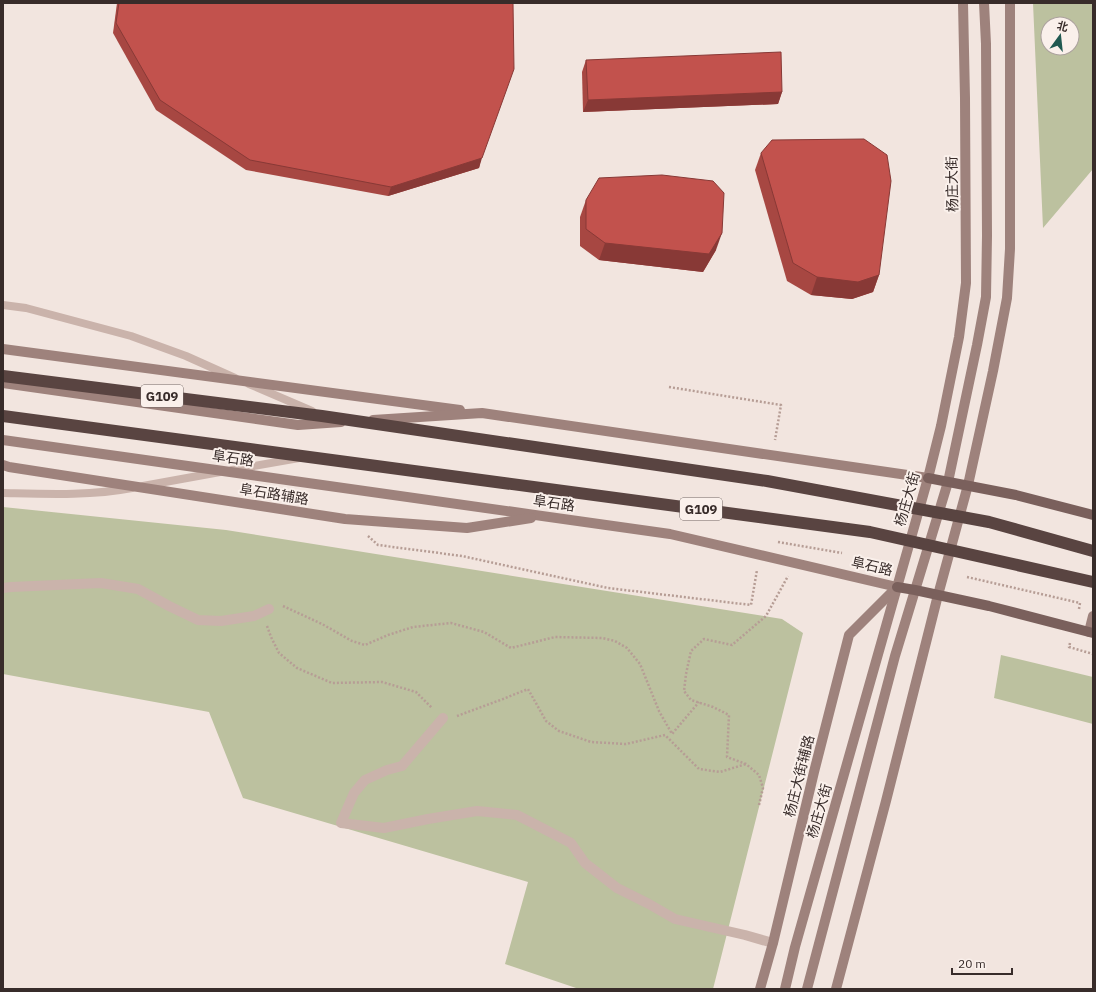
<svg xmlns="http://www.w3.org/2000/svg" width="1096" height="992" viewBox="0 0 1096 992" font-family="'IBM Plex Sans','Noto Sans SC',sans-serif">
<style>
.green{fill:#bcc19f;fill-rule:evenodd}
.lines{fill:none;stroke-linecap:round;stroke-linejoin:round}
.path{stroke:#b69d95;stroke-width:2.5;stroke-dasharray:2 2;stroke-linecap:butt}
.lane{stroke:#cab3ab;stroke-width:8}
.street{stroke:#cab3ab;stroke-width:10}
.secondary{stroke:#9e827c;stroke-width:10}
.primary{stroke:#7a605c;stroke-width:10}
.highway{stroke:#594441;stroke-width:12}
.wall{fill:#a74742}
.shaded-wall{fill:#883936}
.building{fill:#c2524d;stroke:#883936}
.labels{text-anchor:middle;stroke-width:4;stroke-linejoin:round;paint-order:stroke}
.shield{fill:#faf0eb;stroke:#726764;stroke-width:1}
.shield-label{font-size:13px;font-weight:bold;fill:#382c2a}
.street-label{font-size:14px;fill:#382c2a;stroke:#faf0eb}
</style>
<rect width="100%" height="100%" fill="#f2e5df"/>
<g class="green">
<path d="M 1033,3 L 1093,3 L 1093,169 L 1043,228 ZM 1048,24 L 1072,24 L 1072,48 L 1048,48 Z"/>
<polygon points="3,507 226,530 782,619 803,633 713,989 579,989 505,964 528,882 243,798 209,712 3,674"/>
<polygon points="1001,655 1093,677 1093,724 994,698"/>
</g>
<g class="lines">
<g class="path">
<polyline points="669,387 781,405 775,440"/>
<polyline points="368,536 378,545 462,556 608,588 751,605 757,570"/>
<polyline points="778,542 842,553"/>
<polyline points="967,577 1080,603 1079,609"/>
<polyline points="283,606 322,624 352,641 365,645 388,635 413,627 451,623 484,632 511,648 555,637 602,638 615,641 627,648 640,664 659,711 672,734 699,702"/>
<polyline points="267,626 271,637 279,653 297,668 332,683 382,682 416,692 432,708"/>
<polyline points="1070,643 1069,647 1093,654"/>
<polyline points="457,716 503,699 528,689 546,721 559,731 591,742 626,744 665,735 699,769 720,772 746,764"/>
<polyline points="759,805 763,788 759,775 746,764 727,757 729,715 713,707 691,700 684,691 686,674 691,651 704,639 732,645 766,616 788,576"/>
</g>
<g class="lane">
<polyline points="3,305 26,308 131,336 186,356 235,378"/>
<polyline points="249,384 312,411"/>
<polyline points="232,470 299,458"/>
<polyline points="143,486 220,472"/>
<path d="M 3,493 C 46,494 90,496 132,488"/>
</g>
<g class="street">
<polyline points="3,588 11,587 101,583 138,589 169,606 198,620 221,621 254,616 269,609"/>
<polyline points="443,718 402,766 387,770 365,780 354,793 341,823 384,828 428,819 477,811 517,815 571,843 585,863 617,888 649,904 675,919 745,935 773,943"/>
</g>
<g class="secondary">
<polyline points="3,349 460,410"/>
<polyline points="3,383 298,425 341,422"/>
<polyline points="373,420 482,413 928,478"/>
<polyline points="3,440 670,534 897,587"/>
<polyline points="3,465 9,467 345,519 467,528 531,518"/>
<polyline points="1089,632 1093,616"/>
<polyline points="760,989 773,943 814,772 849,635 895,589"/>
<polyline points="785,989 795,947 928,478 941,426 959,337 966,283 965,98 963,3"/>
<polyline points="807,989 895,656 948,482 977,345 986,297 987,236 986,44 984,3"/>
<polyline points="836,989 886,801 938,595 968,485 993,371 1007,298 1010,249 1010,3"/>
</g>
<g class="primary">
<polyline points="928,478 1016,495 1093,515"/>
<polyline points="897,587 915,590 989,606 1093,633"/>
</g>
<g class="highway">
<polyline points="3,376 322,416 767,481 989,522 1093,551"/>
<polyline points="3,416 870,532 1093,582"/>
</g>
</g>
<g class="wall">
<polygon points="117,3 513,3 479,168 388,196 246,170 156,110 113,33"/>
<polygon points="586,60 782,92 778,104 583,112 582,72"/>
<polygon points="761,153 879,275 873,292 852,299 811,295 787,281 755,170"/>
<polygon points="586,200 716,250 703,272 599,260 580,246 580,217"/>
</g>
<g class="shaded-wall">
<polygon points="782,92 778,104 583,112 588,100"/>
<polygon points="482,158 479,168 388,196 391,187"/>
<polygon points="722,233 716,250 703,272 599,260 605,243"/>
<polygon points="879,275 873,292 852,299 811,295 817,277"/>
</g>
<g class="building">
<polygon points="119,3 513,3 514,69 482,158 391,187 250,160 160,100 116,23"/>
<polygon points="781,52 782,92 588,100 586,60"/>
<polygon points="864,139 887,155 891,181 879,275 858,282 817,277 793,263 761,153 772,140"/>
<polygon points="662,175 713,181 724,193 722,233 709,254 605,243 586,229 586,200 599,178"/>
</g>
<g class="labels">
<g class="shield">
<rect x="141" y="385" width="42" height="22" rx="3"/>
<rect x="680" y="498" width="42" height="22" rx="3"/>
</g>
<g class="shield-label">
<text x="162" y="401">G109</text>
<text x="701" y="514">G109</text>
</g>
<g class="street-label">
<text transform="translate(952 184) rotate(-91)" y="5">杨庄大街</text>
<text transform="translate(233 458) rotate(8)" y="5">阜石路</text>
<text transform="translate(274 494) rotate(9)" y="5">阜石路辅路</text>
<text transform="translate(907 499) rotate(-74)" y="5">杨庄大街</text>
<text transform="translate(554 503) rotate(8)" y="5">阜石路</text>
<text transform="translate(872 566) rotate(13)" y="5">阜石路</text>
<text transform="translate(799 776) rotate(-76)" y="5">杨庄大街辅路</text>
<text transform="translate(819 811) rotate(-74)" y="5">杨庄大街</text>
</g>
</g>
<rect width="1096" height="992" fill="none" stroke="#382c2a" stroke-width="8"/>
<g transform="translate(1060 36) rotate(15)"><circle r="19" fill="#faf0eb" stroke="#aca29e"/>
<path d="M0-3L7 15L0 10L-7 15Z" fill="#205951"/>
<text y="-6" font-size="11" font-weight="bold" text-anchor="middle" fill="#382c2a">北</text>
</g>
<path d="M952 968v6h60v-6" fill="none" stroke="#382c2a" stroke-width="2"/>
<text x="958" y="968" font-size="12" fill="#382c2a" stroke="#faf0eb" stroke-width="3" paint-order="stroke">20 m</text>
</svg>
